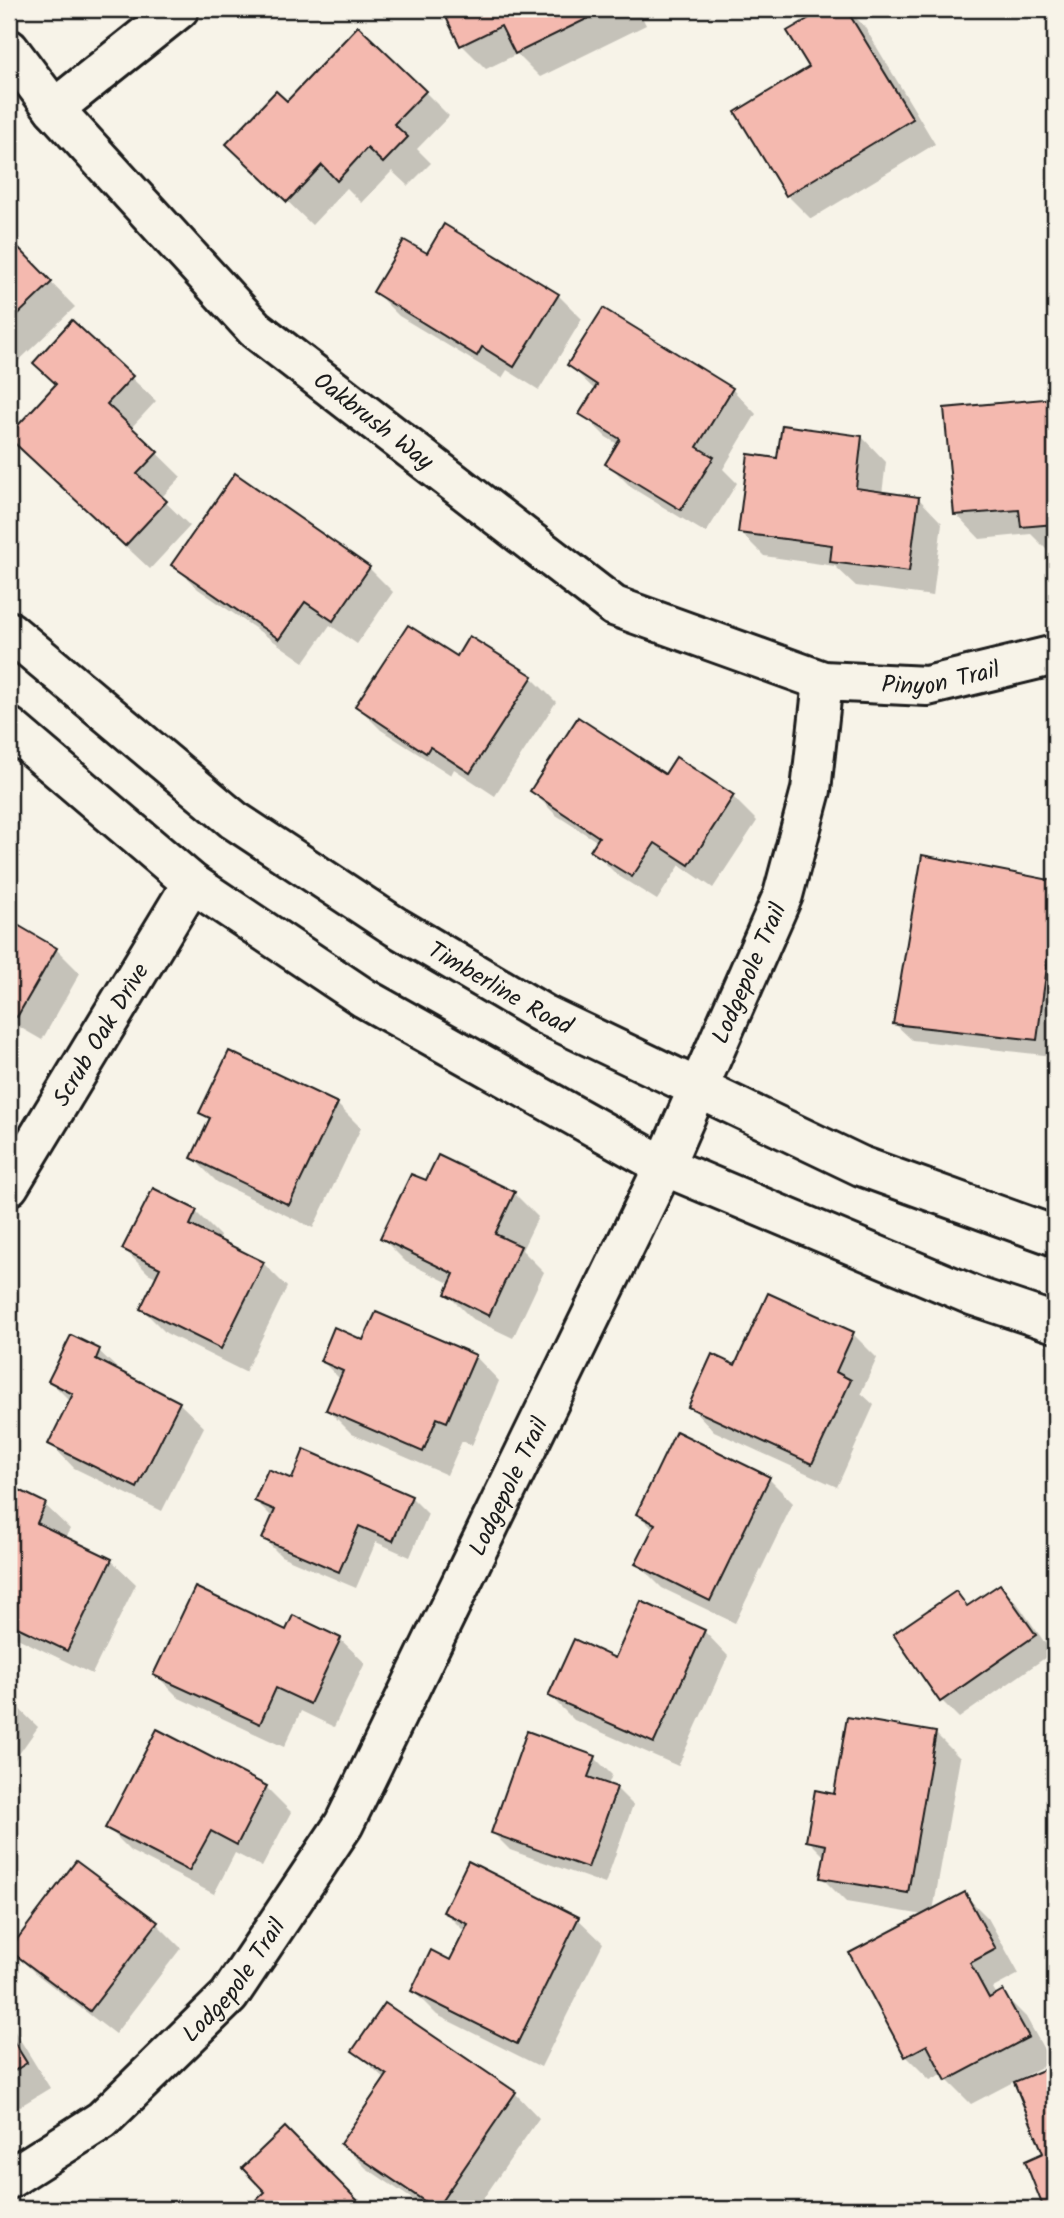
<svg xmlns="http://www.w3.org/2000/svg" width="1064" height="2218" viewBox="0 0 1064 2218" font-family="Kalam,sans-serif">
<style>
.shadow{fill:#0003}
.building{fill:#f4b9af;stroke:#1c1c1c;stroke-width:2}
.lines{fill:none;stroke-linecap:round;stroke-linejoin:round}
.minor-casing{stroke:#1c1c1c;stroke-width:44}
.minor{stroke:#f7f3e8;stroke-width:38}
.labels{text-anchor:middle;stroke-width:7;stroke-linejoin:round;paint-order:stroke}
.street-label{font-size:24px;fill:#1c1c1c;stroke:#f7f3e8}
</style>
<rect width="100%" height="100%" fill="#f7f3e8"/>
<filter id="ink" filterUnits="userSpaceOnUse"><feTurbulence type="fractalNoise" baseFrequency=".0143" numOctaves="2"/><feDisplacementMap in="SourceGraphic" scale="14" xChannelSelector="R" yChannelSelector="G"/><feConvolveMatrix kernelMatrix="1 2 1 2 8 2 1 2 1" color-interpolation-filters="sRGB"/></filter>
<g filter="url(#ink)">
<g class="shadow">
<polygon points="444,9 638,9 646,25 540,77 517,54 486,69 462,45"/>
<polygon points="828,9 847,9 864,26 935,144 811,219 787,195 811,68 789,32"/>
<polygon points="425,92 449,116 417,149 431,163 408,186 392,171 362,203 347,188 312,225 253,168 287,103"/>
<polygon points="9,240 75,307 9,370"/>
<polygon points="427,255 558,295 582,319 539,390 507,370 502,378 399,316 375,292"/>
<polygon points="603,310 732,389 756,414 723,469 737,483 706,533 632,488 608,464 619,445 606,437 582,413 596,391 569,365"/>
<polygon points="73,323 156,401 131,428 181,477 161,498 190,526 150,569 34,460 58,385"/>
<polygon points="1055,400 1055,550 1047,550 1031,534 980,539 956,514 946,409"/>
<polygon points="862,437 886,462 882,494 918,498 942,523 933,596 856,586 835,566 764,556 740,532 779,460"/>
<polygon points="236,475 369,568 393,592 357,644 330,625 304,662 198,589 174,565"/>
<polygon points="457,658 532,678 556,702 495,796 454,769 451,775 381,730 357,706"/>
<polygon points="676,760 733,797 757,821 713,888 680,865 657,900 617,875 593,851 598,842 556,815 532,791 666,776"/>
<polygon points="924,857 1055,883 1055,1041 1053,1056 912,1040 895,1024"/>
<polygon points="9,922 56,949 80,973 42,1040 9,1021"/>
<polygon points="337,1104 361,1128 313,1228 217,1182 193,1158 210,1121 202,1113"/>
<polygon points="426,1183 514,1193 538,1217 522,1250 544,1272 513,1338 471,1318 447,1294 451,1284 406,1262 382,1238"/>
<polygon points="196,1212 220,1236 218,1241 263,1263 287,1287 245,1372 166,1333 142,1309 158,1278 148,1273 124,1249"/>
<polygon points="853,1334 877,1358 861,1393 874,1405 837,1487 714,1431 690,1406 736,1368"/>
<polygon points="364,1343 475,1356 499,1381 472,1445 462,1441 447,1475 352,1434 328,1410 341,1380 322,1361"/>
<polygon points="99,1351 123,1374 179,1403 204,1427 162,1511 74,1468 50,1443 71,1402 50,1381"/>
<polygon points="769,1479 793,1503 735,1623 662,1588 638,1564 654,1530 638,1514"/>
<polygon points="293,1481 411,1497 428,1514 410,1557 376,1542 356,1588 281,1556 264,1539 273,1518 256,1501"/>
<polygon points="9,1487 45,1505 70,1529 65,1538 111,1560 136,1584 92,1674 9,1634"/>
<polygon points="1000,1586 1017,1603 1052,1653 959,1718 942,1701 956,1594 969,1607"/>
<polygon points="294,1617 340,1639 365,1663 334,1727 301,1711 284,1747 179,1698 155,1674 286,1633"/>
<polygon points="704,1631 728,1656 678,1766 574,1720 550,1696 616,1660"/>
<polygon points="9,1699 38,1727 9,1768"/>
<polygon points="158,1731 266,1787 291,1812 262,1867 235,1853 214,1894 132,1852 108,1828"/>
<polygon points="936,1734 960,1758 933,1911 964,1894 988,1918 1019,1974 993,1988 997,1995 1002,1993 1026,2017 1051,2062 1019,2079 1020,2082 1055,2067 1055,2209 1046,2209 1027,2162 1045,2154 1015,2081 971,2104 947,2080 944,2073 930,2080 906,2056 924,1915 846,1902 822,1878 826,1858 808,1840 835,1796"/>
<polygon points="595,1758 612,1775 608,1785 616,1788 633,1805 605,1884 510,1850 493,1833"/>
<polygon points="77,1863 157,1924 181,1948 115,2034 35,1973 11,1949"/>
<polygon points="469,1864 578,1919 603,1943 541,2067 437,2015 413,1991 451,1962 465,1932 445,1912"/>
<polygon points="386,2005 515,2093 539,2118 476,2209 427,2209 366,2168 342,2144 386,2080 354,2051"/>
<polygon points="9,2022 50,2088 9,2113"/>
<polygon points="285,2129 364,2209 249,2209 267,2192"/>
</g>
<g class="building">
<polygon points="442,9 607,9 515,54 501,26 460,46"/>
<polygon points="825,9 846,9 913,119 786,196 735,112 809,67 787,31"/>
<polygon points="358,26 426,91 394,124 408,137 383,163 367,148 337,181 322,165 287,202 226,144 276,91 287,101"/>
<polygon points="444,224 559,294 514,367 482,347 477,356 373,292 404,240 427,253"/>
<polygon points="9,238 52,282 9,323"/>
<polygon points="603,308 733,388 697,447 714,457 681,510 605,464 620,439 579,414 597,385 567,365"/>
<polygon points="72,320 133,376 107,404 158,452 137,474 167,501 125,546 9,438 9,435 56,384 33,363"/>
<polygon points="1055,398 1055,524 1021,527 1019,510 954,515 944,408"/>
<polygon points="782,425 862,436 856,488 919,497 909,572 830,562 832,545 738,533 748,454 777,458"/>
<polygon points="235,473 370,567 333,621 305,602 279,639 171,565"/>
<polygon points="408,625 457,656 469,636 533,676 470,773 430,747 426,753 355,706"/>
<polygon points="578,717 665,774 676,757 734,795 689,865 655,843 632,877 590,851 599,837 530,791"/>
<polygon points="922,855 1055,881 1055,908 1037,1040 893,1024"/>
<polygon points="9,920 57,948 17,1017 9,1012"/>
<polygon points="229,1051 338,1103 289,1205 191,1158 210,1118 199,1113"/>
<polygon points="438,1155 515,1192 495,1234 521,1246 489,1316 445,1294 454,1274 380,1238 411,1174 426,1180"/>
<polygon points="153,1188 197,1210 190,1225 264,1262 221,1349 140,1309 160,1268 122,1249"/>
<polygon points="768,1293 854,1332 836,1372 851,1380 812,1464 688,1407 712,1354 735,1365"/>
<polygon points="376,1312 476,1355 447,1422 437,1418 423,1452 326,1410 343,1371 320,1361 334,1327 363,1340"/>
<polygon points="71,1335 100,1349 96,1359 180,1402 137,1488 48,1444 73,1394 48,1381"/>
<polygon points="676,1431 770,1477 710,1601 635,1564 655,1524 636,1514"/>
<polygon points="304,1449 412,1496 393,1541 359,1526 339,1572 262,1539 275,1510 254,1501 268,1469 292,1479"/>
<polygon points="9,1485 46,1503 37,1523 112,1559 67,1651 9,1623"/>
<polygon points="1000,1584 1036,1635 940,1702 893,1634 956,1591 967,1606"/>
<polygon points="195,1587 286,1630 293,1615 341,1638 310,1704 276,1688 260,1724 153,1675"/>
<polygon points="641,1601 705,1630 654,1743 548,1696 574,1639 615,1658"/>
<polygon points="847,1717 936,1732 908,1893 820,1878 826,1845 806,1841 815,1790 834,1794"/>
<polygon points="157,1729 267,1786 237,1845 211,1831 189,1871 105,1828"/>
<polygon points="527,1731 596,1756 588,1777 617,1787 588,1868 491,1833"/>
<polygon points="76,1861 158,1922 90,2011 9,1950"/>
<polygon points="468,1861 579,1917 517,2044 411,1991 431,1950 450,1960 468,1924 443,1912"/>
<polygon points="965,1892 996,1949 970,1963 989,1998 1003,1990 1029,2037 946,2081 927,2045 905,2057 849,1953"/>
<polygon points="385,2003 516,2092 436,2209 340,2144 387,2075 352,2051"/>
<polygon points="9,2034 27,2063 9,2074"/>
<polygon points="1055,2065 1055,2208 1044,2209 1025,2161 1043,2153 1014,2082"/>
<polygon points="285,2127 366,2209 247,2209 265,2192 242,2168"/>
</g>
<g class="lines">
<g class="minor-casing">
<g id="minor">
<path id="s1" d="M 9,49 L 54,109 L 255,329 L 614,606 L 823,681 L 927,686 L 1055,655"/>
<polyline points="54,109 179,9"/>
<path id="s2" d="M 9,631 L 234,820 L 396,927 L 545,1015 L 861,1166 L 1055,1236"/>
<polyline points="9,727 192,883 364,998 664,1166 974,1296 1055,1323"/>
<path id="s3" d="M 9,1186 L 192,883"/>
<path id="s4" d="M 9,2179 L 102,2120 L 229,1996 L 344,1824 L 664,1166 L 783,895 L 811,790 L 823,681"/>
</g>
</g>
<use href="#minor" class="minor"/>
</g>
</g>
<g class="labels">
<g class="street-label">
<text dy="8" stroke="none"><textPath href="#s1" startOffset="523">Oakbrush Way</textPath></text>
<text dy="8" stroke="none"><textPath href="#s1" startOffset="1167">Pinyon Trail</textPath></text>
<text dy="8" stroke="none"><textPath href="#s4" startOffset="1437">Lodgepole Trail</textPath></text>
<text dy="8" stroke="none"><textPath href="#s2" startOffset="609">Timberline Road</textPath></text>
<text dy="8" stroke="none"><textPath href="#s3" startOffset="177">Scrub Oak Drive</textPath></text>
<text dy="8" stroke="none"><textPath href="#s4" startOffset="870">Lodgepole Trail</textPath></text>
<text dy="8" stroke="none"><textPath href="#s4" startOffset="303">Lodgepole Trail</textPath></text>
</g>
</g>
<rect width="1064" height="2218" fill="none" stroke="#f7f3e8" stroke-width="35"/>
<rect x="18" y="18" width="1029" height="2183" fill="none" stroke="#1c1c1c" stroke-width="2.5" filter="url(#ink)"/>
</svg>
